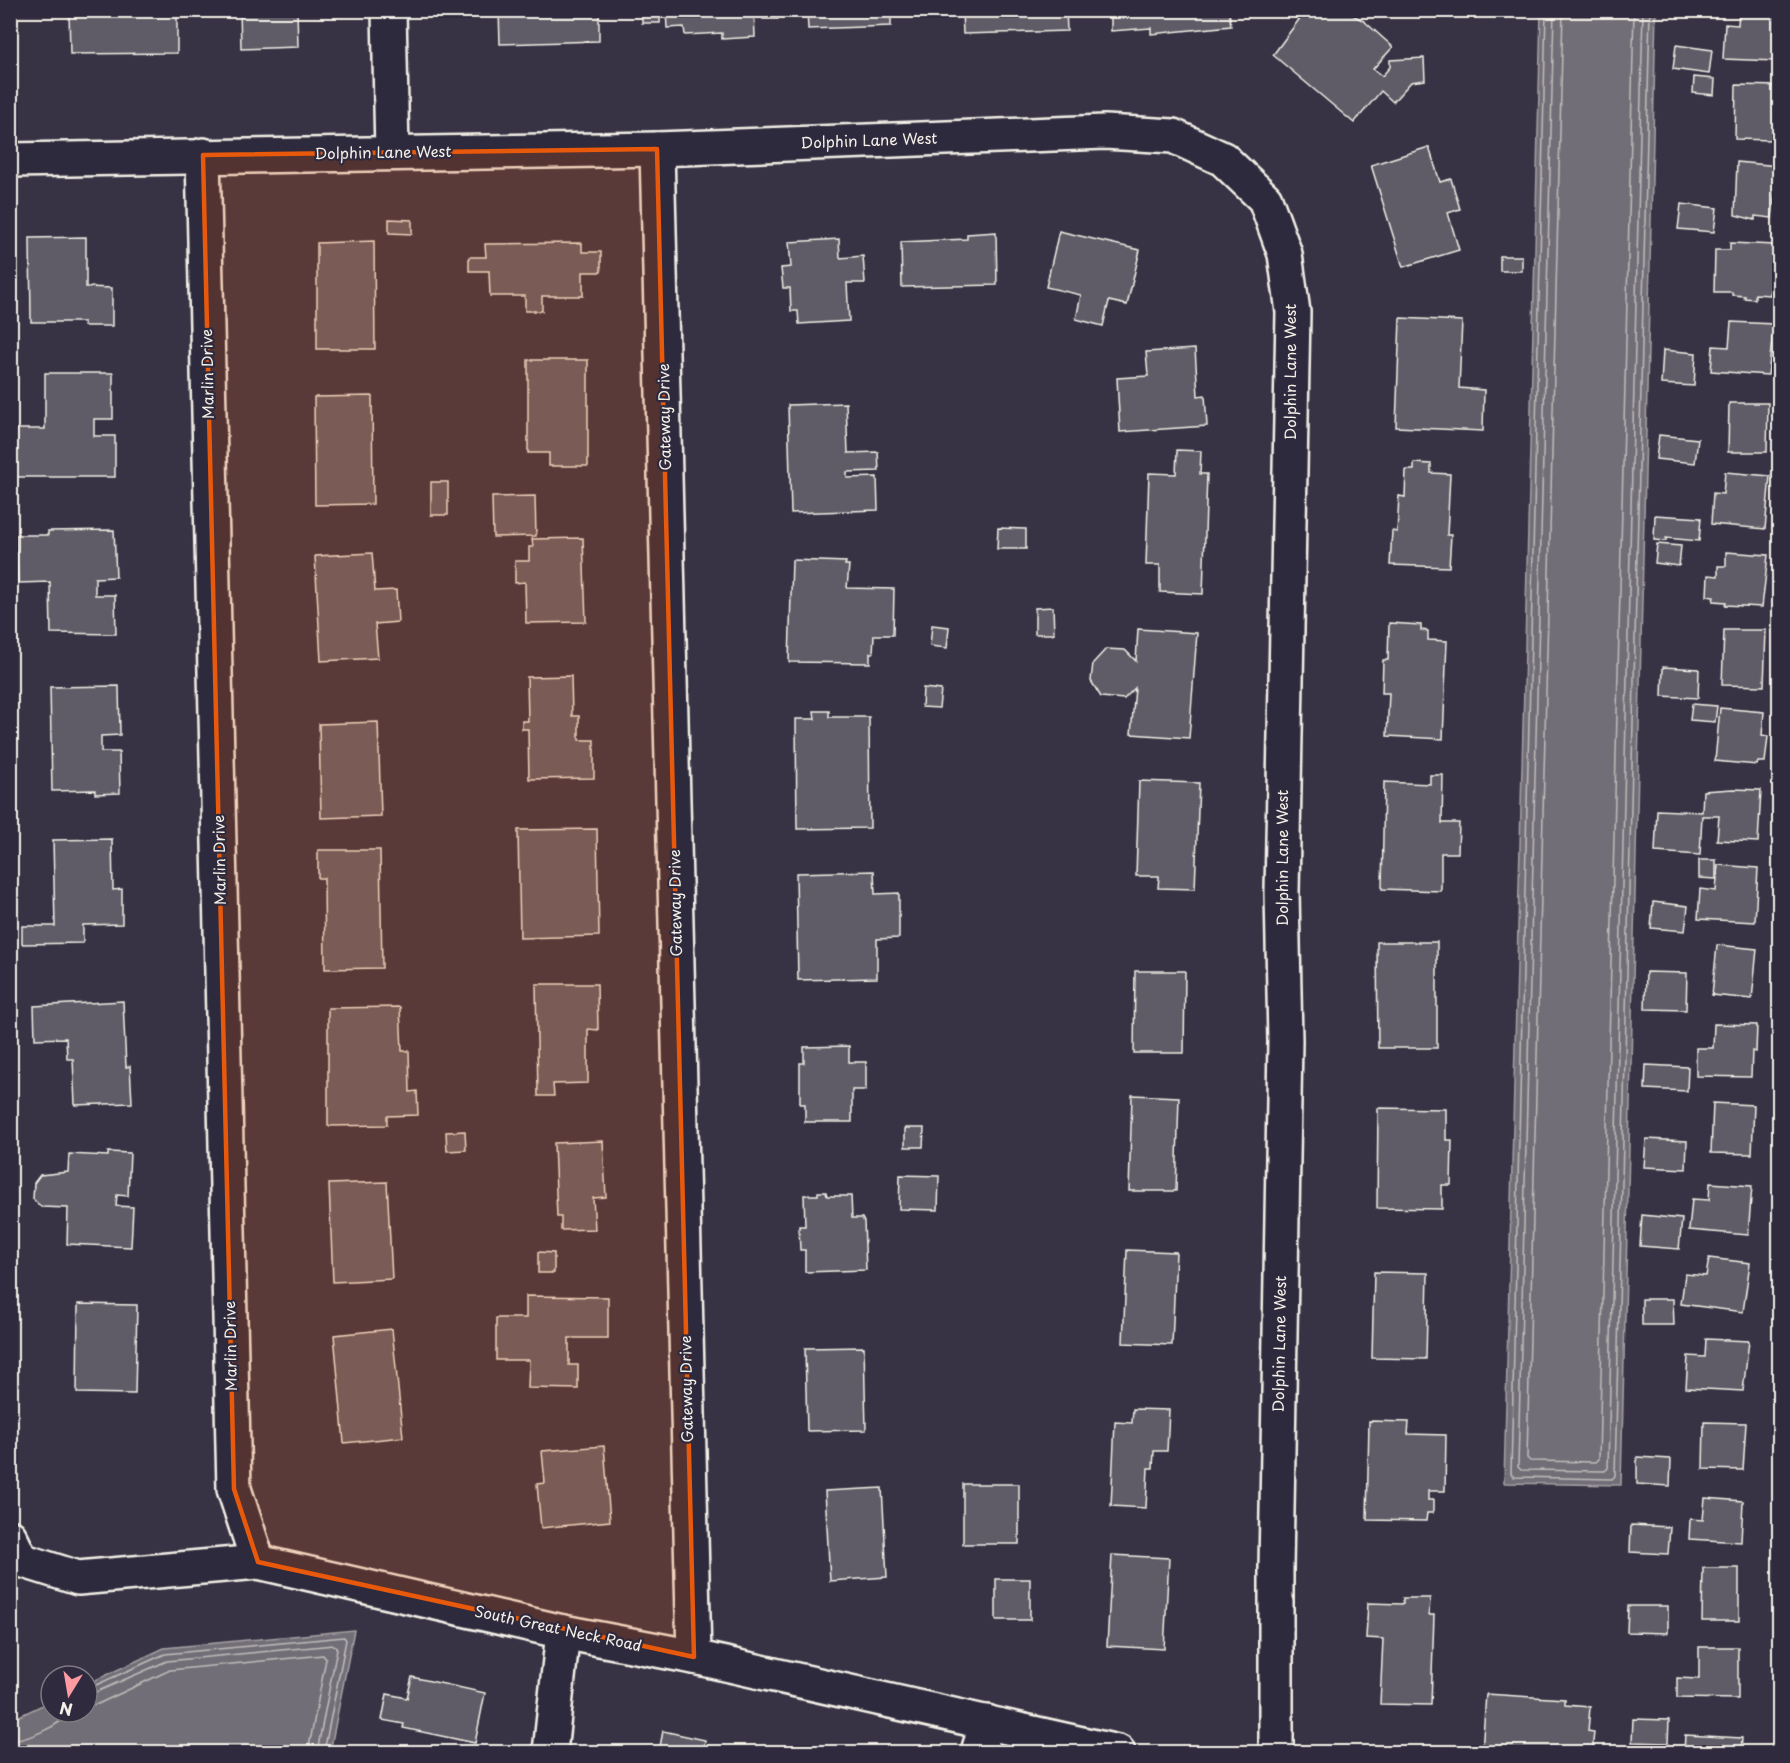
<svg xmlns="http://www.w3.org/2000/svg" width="1790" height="1763" viewBox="0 0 1790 1763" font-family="'Playpen Sans',sans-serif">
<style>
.water{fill:#726e77;stroke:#a6a2a4;stroke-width:1.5}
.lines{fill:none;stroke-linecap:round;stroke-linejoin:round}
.shore{stroke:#c0bdbb;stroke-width:1.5}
.building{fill:#5f5c67;stroke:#f4f1e8;stroke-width:1.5}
.minor-casing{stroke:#f4f1e8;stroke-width:38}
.minor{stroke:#2f2a3d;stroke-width:33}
.marked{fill:#e8590c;fill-opacity:0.2;stroke:#e8590c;stroke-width:4.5;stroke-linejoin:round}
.labels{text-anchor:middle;stroke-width:4.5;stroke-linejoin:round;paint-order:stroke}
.street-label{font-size:15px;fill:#f4f1e8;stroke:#2f2a3d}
</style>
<rect width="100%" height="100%" fill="#373244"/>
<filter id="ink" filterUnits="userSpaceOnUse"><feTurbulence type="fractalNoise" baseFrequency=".0167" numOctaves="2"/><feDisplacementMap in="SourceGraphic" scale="12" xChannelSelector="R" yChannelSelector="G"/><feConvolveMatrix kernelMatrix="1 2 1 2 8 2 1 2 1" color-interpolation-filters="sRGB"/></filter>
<g filter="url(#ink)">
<g class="water">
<polygon points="1541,11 1656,11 1621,1485 1504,1483"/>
<polygon points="354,1630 330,1752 11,1752 11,1720 51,1701 51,1712 87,1712 87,1684 164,1648"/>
</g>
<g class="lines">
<g class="shore">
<polyline points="1546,10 1511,1474 1514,1477 1612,1479 1615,1476 1650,10"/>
<polyline points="1554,10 1518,1467 1521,1470 1605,1471 1608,1468 1643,10"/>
<polyline points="1563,10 1527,1458 1530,1461 1596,1462 1599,1459 1634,10"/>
<polyline points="87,1689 165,1654 344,1637 346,1640 324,1752"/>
<polyline points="87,1696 167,1661 334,1645 337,1649 317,1752"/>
<polyline points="87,1705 98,1704 170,1670 323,1655 326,1659 308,1752"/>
<path d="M 10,1741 C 27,1740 60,1726 70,1712"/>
</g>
</g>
<g class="building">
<polygon points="69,10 177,10 177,53 70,54"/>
<polygon points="240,10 297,10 298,47 241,49"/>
<polygon points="499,10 599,10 599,41 500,44"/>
<rect x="642" y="10" width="18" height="13"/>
<polygon points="666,10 754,10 755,37 722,39 722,33 685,35 684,27 667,28"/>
<rect x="763" y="10" width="15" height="9"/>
<polygon points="807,10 891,10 891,26 808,29"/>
<polygon points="962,10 1066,10 1067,31 963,34"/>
<polygon points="1111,10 1238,10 1238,11 1229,11 1231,26 1151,34 1151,28 1111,31"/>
<polygon points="1306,10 1344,10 1364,21 1393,47 1373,69 1382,76 1390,67 1390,60 1424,58 1425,80 1411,82 1393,102 1381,91 1354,123 1273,55"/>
<polygon points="1739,10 1780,10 1780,43 1777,43 1776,61 1723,59 1725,24 1738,25"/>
<polygon points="1676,45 1712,50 1709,74 1673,69"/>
<polygon points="1694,77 1715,79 1714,95 1693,93"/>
<polygon points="1736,85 1779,86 1778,113 1774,113 1773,140 1735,139"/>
<polygon points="1429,147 1440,182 1451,179 1460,209 1448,213 1459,250 1403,267 1371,165"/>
<polygon points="1737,162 1778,166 1772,218 1755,216 1755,220 1735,215"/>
<polygon points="1681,204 1717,208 1714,232 1678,229"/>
<polygon points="389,219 412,220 412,234 389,233"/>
<polygon points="1059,231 1140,250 1127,305 1109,301 1103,326 1076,319 1081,295 1046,287"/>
<polygon points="996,232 997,285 902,287 901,242 967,239 967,234"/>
<polygon points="86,237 86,287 112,288 112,326 84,326 84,322 31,322 30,238"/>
<polygon points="839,239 840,258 863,256 865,283 847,283 849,321 799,324 798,311 791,311 790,288 783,288 781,268 791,267 789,242"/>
<polygon points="374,241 375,349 317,349 317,243"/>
<polygon points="582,243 582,252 601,252 601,272 583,272 583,296 542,296 542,311 525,311 525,296 490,296 489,271 469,271 469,257 486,257 485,244"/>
<polygon points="1730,243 1775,245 1770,295 1755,294 1755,299 1744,298 1745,296 1732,295 1732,292 1714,292 1715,250 1730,250"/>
<rect x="1500" y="256" width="22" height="15"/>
<polygon points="1400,318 1462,321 1459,388 1484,390 1483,431 1396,427"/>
<polygon points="1731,322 1774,324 1768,375 1711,371 1713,346 1729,347"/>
<polygon points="1195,349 1198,396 1205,395 1207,426 1120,432 1117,378 1148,376 1146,352"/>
<polygon points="1663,350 1696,353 1694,386 1661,384"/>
<polygon points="528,360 588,360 588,466 549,466 549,453 528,453"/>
<polygon points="45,373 113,373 113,419 94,419 94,436 115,436 115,477 13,477 12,429 45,429"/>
<polygon points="372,396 373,504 315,505 314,397"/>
<polygon points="846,403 848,453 878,452 879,471 847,472 847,478 877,477 878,510 791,513 788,405"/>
<polygon points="1729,403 1768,403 1767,452 1728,452"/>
<polygon points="1659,435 1698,439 1695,463 1656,459"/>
<polygon points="1177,450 1201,451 1200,474 1207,474 1203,594 1160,592 1160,565 1146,565 1149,473 1176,474"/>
<polygon points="1414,463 1431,464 1431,473 1450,474 1447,535 1451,535 1449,567 1390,565 1392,531 1397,532 1399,496 1405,497 1406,470 1414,470"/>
<polygon points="1725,472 1770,476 1765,529 1711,524 1713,493 1723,494"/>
<rect x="431" y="482" width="17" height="33"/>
<polygon points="535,496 536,536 493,537 492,497"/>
<polygon points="1655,515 1701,518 1699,541 1666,538 1666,541 1654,540"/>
<polygon points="998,528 1026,529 1026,549 997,549"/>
<polygon points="114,530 116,577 95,578 95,595 115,595 116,634 51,633 50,582 18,583 16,535 48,535 48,531"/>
<polygon points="583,538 586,622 526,623 525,582 515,583 515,561 529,561 529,547 533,547 532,539"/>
<polygon points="1657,544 1681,546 1679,566 1655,563"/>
<polygon points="1726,552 1768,555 1762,607 1725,605 1726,602 1713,601 1714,597 1707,596 1708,575 1718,576 1718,566 1726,566"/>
<polygon points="372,553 375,591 396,590 398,622 375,624 378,658 321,661 315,556"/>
<polygon points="792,560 846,562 845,565 849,565 847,588 894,589 893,635 874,635 873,653 870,653 870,663 789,662"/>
<polygon points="1053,607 1054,634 1035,634 1035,608"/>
<polygon points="1389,623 1421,625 1421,630 1428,631 1428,640 1447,641 1443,739 1387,736 1389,693 1382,693 1383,660 1388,660"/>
<polygon points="932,625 949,627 947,648 930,646"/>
<polygon points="1138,629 1197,633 1189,738 1131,734 1135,688 1124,699 1101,697 1091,681 1093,663 1106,649 1125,650 1136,661"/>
<polygon points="1724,630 1766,630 1764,686 1722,685"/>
<polygon points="1663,667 1699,669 1698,698 1662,696"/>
<polygon points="571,676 572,716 579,716 579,740 594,740 594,778 529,779 528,729 522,729 522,721 528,721 527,677"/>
<polygon points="119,686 120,735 101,736 101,752 119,752 120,793 95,794 95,790 52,791 50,687"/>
<polygon points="923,688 941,690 939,708 922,707"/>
<polygon points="1692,704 1717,706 1715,722 1690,720"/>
<polygon points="1720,708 1764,712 1762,735 1768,736 1765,762 1758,762 1757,765 1715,761"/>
<polygon points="814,711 829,711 829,717 869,717 870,828 797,829 796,719 815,719"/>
<polygon points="378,722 381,816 321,818 319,724"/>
<polygon points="1430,775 1443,775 1442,823 1459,823 1458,853 1441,853 1441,891 1382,889 1384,782 1430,784"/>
<polygon points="1139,781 1199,783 1195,889 1158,888 1159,876 1136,876"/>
<polygon points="1733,789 1761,790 1758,842 1717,840 1719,816 1702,816 1700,855 1655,852 1657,810 1702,812 1703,791"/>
<polygon points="597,829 599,936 520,938 518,830"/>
<polygon points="112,839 113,890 122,889 122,924 83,925 83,943 22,944 22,926 55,926 53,840"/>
<polygon points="318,850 380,850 382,968 325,969 324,878 318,878"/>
<polygon points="1699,860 1716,860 1716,879 1699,878"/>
<polygon points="1718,865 1758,868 1755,922 1698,919 1700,889 1716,891"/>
<polygon points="874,871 875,894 899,893 899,938 877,939 877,978 798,980 796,873"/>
<polygon points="1653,902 1688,906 1685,931 1651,928"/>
<polygon points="1377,942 1437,942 1437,1048 1378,1048"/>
<polygon points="1717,945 1757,949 1752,999 1712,995"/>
<polygon points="1135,971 1185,971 1184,1053 1134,1053"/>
<polygon points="1646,972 1687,973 1686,1010 1645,1009"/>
<polygon points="536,984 597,984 598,1030 588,1029 588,1083 553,1084 554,1096 538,1096"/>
<polygon points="123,1001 126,1067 130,1066 132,1103 75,1105 73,1059 67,1059 66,1038 35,1039 34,1006"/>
<polygon points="400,1007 402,1051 409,1051 410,1092 417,1091 418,1115 387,1116 387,1125 328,1126 328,1008"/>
<polygon points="1714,1024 1757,1025 1756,1052 1752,1051 1751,1077 1696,1076 1696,1048 1713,1048"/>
<polygon points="849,1046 849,1062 866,1062 866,1090 852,1090 852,1122 805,1122 805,1104 800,1104 800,1063 804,1063 804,1047"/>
<polygon points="1646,1065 1688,1067 1687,1091 1645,1089"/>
<polygon points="1132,1095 1179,1097 1176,1191 1129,1191"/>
<polygon points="1713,1103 1754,1105 1752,1154 1711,1153"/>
<polygon points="1378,1108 1446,1109 1446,1140 1452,1140 1451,1185 1442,1185 1442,1209 1377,1208"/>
<polygon points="905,1128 924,1128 923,1147 905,1147"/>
<polygon points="465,1131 466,1150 447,1151 446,1132"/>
<polygon points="1646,1139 1687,1141 1686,1169 1644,1167"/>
<polygon points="603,1141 606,1197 593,1198 595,1229 561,1230 561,1217 557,1217 554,1143"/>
<polygon points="108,1152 130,1153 128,1196 117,1195 116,1206 133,1207 131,1247 67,1244 68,1208 41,1207 33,1199 34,1183 40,1175 68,1172 69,1154 108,1156"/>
<polygon points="900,1175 939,1176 938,1210 899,1209"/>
<polygon points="387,1182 392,1279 333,1282 329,1184"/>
<polygon points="1710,1183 1752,1186 1748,1235 1689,1230 1692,1199 1709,1200"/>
<polygon points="818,1192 826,1192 827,1196 851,1196 852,1218 862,1218 864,1222 866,1270 805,1272 805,1250 800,1250 799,1226 805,1226 804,1195 818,1195"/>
<polygon points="1642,1215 1682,1219 1679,1249 1640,1246"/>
<polygon points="1127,1250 1176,1252 1172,1345 1123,1343"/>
<polygon points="538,1252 554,1253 554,1273 538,1273"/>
<polygon points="1709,1258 1750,1263 1743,1312 1681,1304 1685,1274 1706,1276"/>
<polygon points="1374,1272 1428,1273 1426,1359 1372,1358"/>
<polygon points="526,1296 608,1297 608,1338 569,1338 569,1365 578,1365 578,1389 528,1388 529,1360 496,1360 496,1318 526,1318"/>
<polygon points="1642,1299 1673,1299 1674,1325 1642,1325"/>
<polygon points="78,1304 137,1305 135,1394 77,1393"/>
<polygon points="392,1329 403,1437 344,1443 334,1335"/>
<polygon points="1706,1339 1749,1341 1743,1391 1686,1388 1688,1356 1705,1357"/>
<polygon points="864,1347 866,1430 807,1431 805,1348"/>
<polygon points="1133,1409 1169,1410 1167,1451 1154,1451 1153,1468 1148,1468 1146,1508 1111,1506 1115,1422 1132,1423"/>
<polygon points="1369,1421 1409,1422 1408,1434 1446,1435 1445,1491 1428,1491 1428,1500 1433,1500 1433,1513 1427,1513 1426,1521 1367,1520"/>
<polygon points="1704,1422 1746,1423 1743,1470 1703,1469"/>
<polygon points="604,1446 610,1521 541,1528 537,1484 545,1483 542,1451"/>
<polygon points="1637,1457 1671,1459 1670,1486 1637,1484"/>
<rect x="963" y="1484" width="56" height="60"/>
<polygon points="882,1488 887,1577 830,1581 825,1491"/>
<polygon points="1705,1498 1743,1501 1741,1542 1689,1539 1690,1519 1703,1520"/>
<polygon points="1631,1525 1670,1527 1668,1554 1630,1552"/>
<polygon points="1112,1555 1169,1558 1164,1649 1107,1646"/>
<polygon points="1703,1568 1739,1568 1739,1621 1702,1621"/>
<rect x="996" y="1579" width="34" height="41"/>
<polygon points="1403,1598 1430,1598 1429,1615 1434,1615 1431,1705 1380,1704 1383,1639 1366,1638 1368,1603 1403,1604"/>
<polygon points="1628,1606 1668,1606 1668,1633 1627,1632"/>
<polygon points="1699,1647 1738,1647 1738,1699 1677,1698 1677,1678 1699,1679"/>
<polygon points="412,1677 485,1693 475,1743 403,1728 404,1724 382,1720 387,1694 407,1698"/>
<polygon points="1486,1694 1565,1699 1565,1705 1590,1707 1588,1731 1594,1732 1592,1752 1482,1752"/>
<polygon points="1633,1719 1669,1720 1668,1743 1632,1742"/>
<polygon points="663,1731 705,1740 703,1752 659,1752"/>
<polygon points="1685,1735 1742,1738 1741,1752 1684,1752"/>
</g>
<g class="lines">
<g class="minor-casing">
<g id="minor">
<polyline points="389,10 392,153"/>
<polyline points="657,149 694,1657"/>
<polyline points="203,155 234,1489 258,1562"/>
<polyline points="10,160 657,149 1105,132 1173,136 1223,159 1265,199 1285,254 1293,312 1282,892 1285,1041 1276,1569 1276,1752"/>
<polyline points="10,1537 21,1560 78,1578 258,1562 563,1632 694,1657 1118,1752"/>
<polyline points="550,1752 563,1632"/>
<polyline points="978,1752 987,1722"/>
</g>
</g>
<use href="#minor" class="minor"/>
</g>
</g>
<path class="marked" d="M 657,149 L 694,1657 L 258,1562 L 234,1489 L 203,155 Z"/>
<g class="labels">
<g class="street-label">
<text transform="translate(869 141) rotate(-2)" y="5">Dolphin Lane West</text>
<text transform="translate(383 153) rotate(-1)" y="5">Dolphin Lane West</text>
<text transform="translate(1291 372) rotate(-90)" y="5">Dolphin Lane West</text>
<text transform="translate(208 374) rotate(-91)" y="5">Marlin Drive</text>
<text transform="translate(665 417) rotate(-91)" y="5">Gateway Drive</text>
<text transform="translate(1283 858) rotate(-90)" y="5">Dolphin Lane West</text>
<text transform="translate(220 860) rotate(-91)" y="5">Marlin Drive</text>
<text transform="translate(676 903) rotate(-91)" y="5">Gateway Drive</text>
<text transform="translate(1280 1344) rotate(-89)" y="5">Dolphin Lane West</text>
<text transform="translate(231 1346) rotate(-91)" y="5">Marlin Drive</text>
<text transform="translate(687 1389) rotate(-91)" y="5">Gateway Drive</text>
<text transform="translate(558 1629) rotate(12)" y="5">South Great Neck Road</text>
</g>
</g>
<rect width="1790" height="1763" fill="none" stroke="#2f2a3d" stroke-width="36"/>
<rect x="18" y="18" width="1754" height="1727" fill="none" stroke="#f4f1e8" stroke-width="2" filter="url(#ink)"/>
<g transform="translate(69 1694) rotate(191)"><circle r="28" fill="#2f2a3d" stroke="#7e7a81" stroke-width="1.5"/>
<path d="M0-4.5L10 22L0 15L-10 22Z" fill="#ff9aa2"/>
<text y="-9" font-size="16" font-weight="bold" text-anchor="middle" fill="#f4f1e8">N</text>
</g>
</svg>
